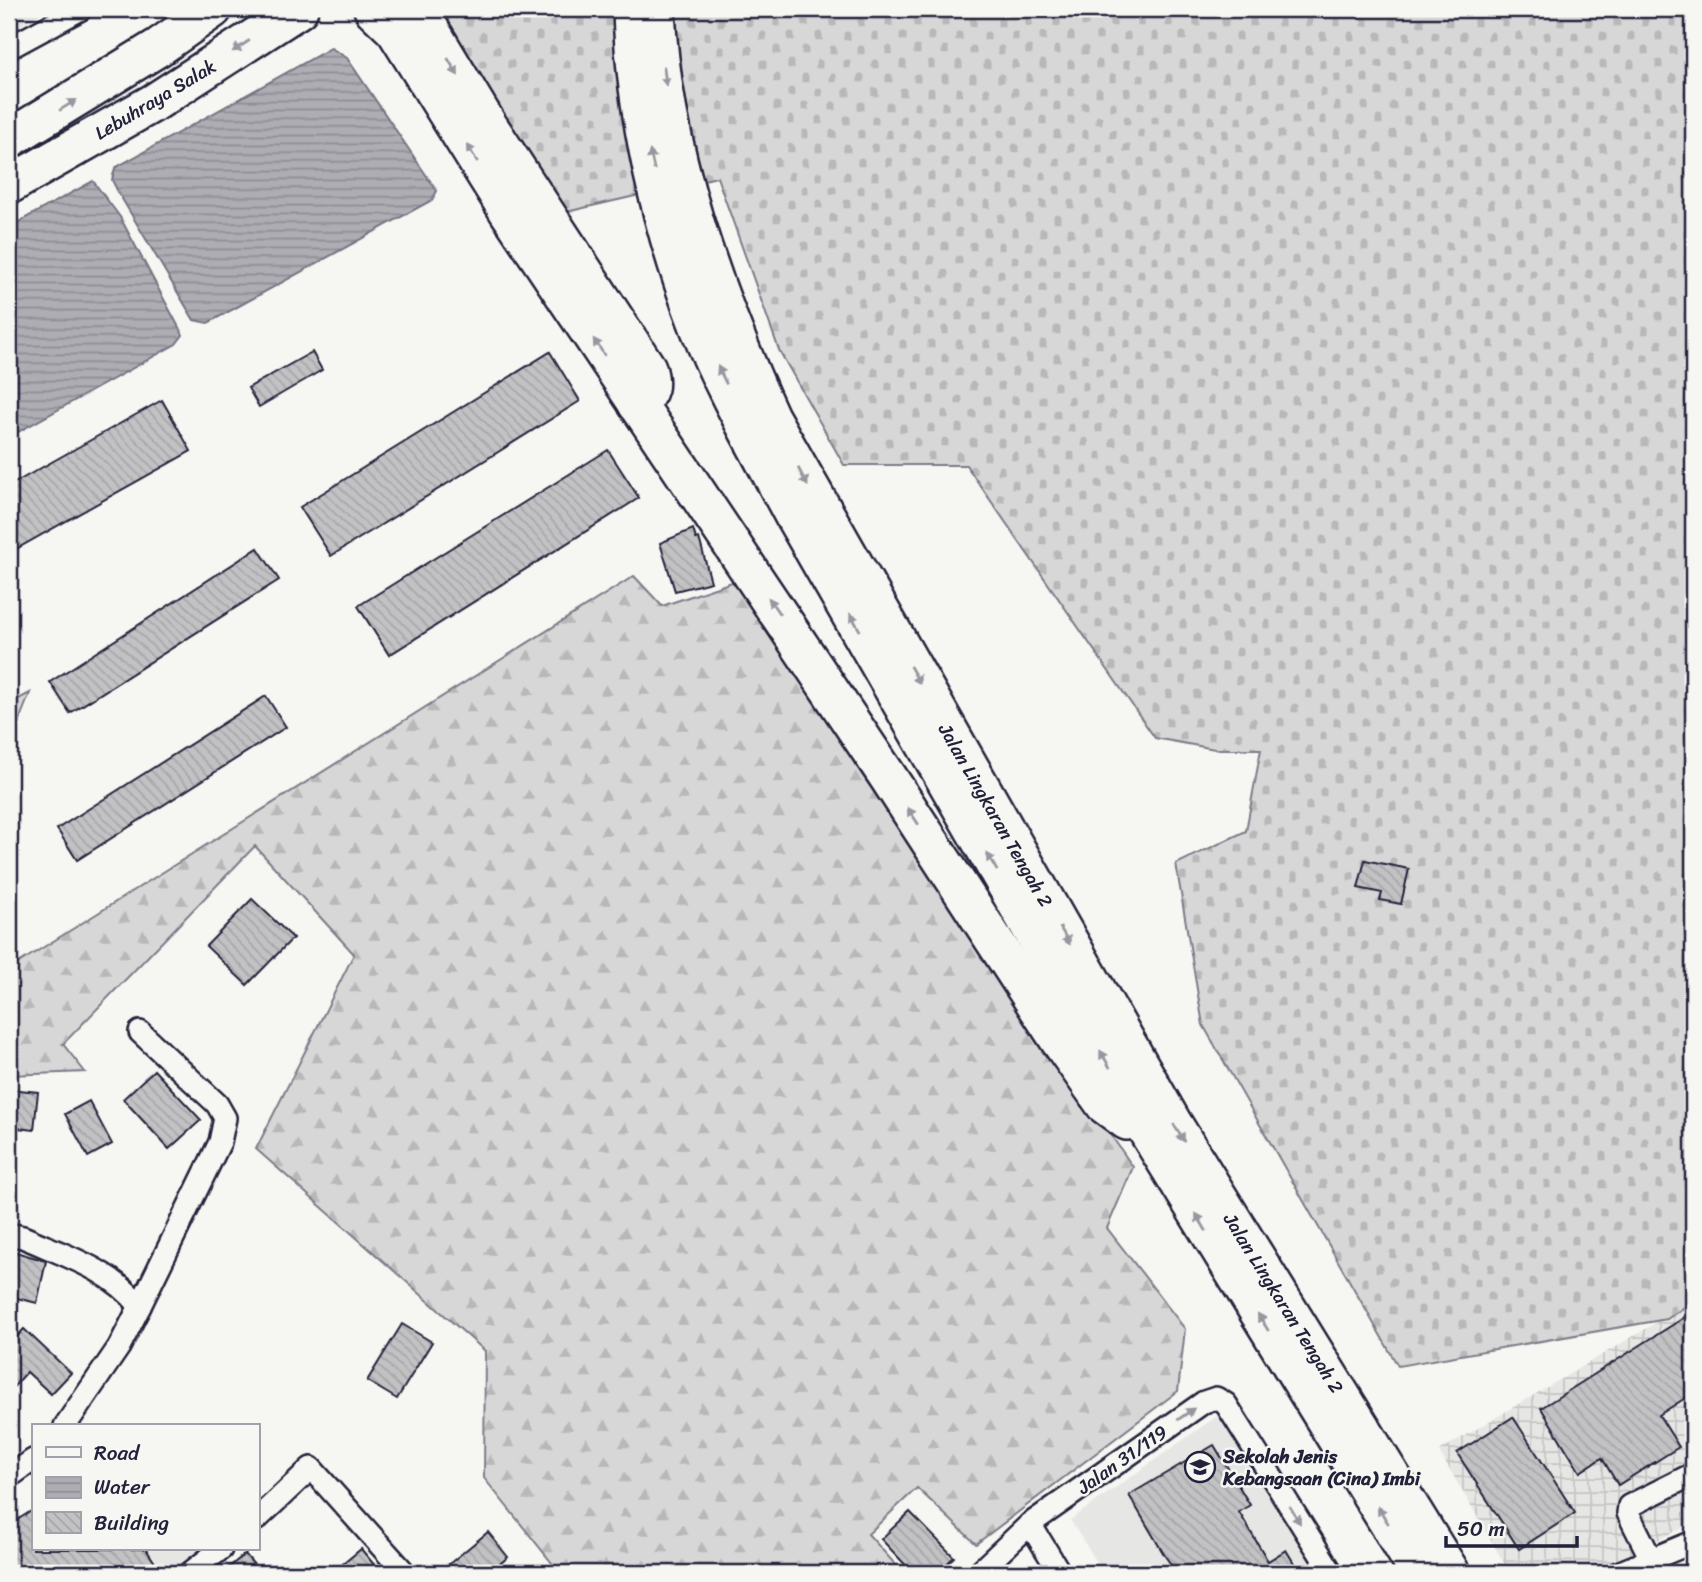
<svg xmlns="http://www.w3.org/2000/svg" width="1702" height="1582" viewBox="0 0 1702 1582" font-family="Sriracha,sans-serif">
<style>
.built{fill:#e6e6e4}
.industrial{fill:url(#industrial-grid)}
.forest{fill:url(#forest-firs);stroke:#7c7c89;stroke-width:2}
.cemetery{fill:url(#cemetery-stones);stroke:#7c7c89;stroke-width:2}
.water{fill:url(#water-rules);stroke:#757583;stroke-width:2}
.building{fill:url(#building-back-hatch);stroke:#22223b;stroke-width:2}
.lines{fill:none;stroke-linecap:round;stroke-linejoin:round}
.street-casing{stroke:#22223b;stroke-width:26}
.highway-casing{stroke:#22223b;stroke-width:42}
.street{stroke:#f6f6f2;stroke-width:21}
.highway{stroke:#f6f6f2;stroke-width:37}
.oneway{fill:#9797a0}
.labels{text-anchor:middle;stroke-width:5;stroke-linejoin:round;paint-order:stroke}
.street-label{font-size:19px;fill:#22223b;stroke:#f6f6f2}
.poi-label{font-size:19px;font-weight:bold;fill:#22223b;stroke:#f6f6f2;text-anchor:start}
</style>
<defs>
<pattern id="industrial-grid" width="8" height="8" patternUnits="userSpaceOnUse" patternTransform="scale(1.75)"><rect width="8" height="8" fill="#e6e6e4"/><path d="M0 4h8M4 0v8" fill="none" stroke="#c5c5c4"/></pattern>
<pattern id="forest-firs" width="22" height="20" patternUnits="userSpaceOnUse" patternTransform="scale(1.75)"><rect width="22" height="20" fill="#d7d7d7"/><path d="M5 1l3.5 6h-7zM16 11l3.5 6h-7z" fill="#b8b8b9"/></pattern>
<pattern id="cemetery-stones" width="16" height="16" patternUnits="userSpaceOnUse" patternTransform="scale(1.75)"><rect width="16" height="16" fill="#d7d7d7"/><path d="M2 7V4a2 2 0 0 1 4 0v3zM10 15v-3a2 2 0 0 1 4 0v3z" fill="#b8b8b9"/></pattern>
<pattern id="water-rules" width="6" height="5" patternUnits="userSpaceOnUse" patternTransform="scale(1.75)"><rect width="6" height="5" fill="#adadb3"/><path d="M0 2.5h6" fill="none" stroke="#8c8c93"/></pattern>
<pattern id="building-back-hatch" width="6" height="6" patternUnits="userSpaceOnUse" patternTransform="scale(1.75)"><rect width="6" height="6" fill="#c2c2c4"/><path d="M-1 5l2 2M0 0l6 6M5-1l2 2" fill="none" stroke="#a6a6a9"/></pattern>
</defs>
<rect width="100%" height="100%" fill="#f6f6f2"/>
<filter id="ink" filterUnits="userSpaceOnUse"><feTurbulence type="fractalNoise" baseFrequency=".0143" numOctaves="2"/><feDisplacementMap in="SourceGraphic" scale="14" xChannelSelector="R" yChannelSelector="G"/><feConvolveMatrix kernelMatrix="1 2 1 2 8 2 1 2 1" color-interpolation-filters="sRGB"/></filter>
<g filter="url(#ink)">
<g class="built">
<polygon points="9,9 48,9 9,32"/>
<polygon points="1220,1414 1323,1573 1104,1573 1070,1520"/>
<polygon points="79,1549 202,1549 170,1573 93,1573"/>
</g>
<polygon class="industrial" points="1693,1301 1693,1523 1590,1573 1510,1573 1439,1451"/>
<g class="forest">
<polygon points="634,576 662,606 735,581 861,773 1133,1167 1107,1228 1185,1329 1178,1391 976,1544 917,1488 868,1534 903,1573 560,1573 484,1478 485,1351 256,1149 354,954 255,846 63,1044 85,1072 9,1075 9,969"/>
<polygon points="30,693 9,746 9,704"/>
</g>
<polygon class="cemetery" points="434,9 1693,9 1693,1301 1667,1319 1398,1366 1203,1025 1176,864 1246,831 1261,749 1215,749 1155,738 966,465 844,465 779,350 717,177 566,212"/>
<g class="water">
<polygon points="331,48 347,58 437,191 432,200 208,323 194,320 118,192 112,180 115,168"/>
<polygon points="93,181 120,217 183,335 176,344 9,437 9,227"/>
</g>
<g class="building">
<polygon points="312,352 322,370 259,407 248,388"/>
<polygon points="550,352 580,401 331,556 300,507"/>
<polygon points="162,400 191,451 9,553 9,486"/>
<polygon points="608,450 639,498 389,655 358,606"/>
<polygon points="693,529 696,539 699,538 711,582 675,591 660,543"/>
<polygon points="258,548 279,580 70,713 50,682"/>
<polygon points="266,696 286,727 77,860 57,829"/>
<polygon points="1365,860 1409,869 1401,904 1380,900 1382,893 1358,888"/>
<polygon points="252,899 293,938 247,985 206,946"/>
<polygon points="154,1070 201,1120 169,1149 123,1099"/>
<polygon points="9,1089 38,1092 34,1130 9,1127"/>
<polygon points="89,1101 112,1144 88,1157 65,1114"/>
<polygon points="9,1250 46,1261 37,1303 9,1296"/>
<polygon points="1693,1312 1693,1393 1659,1415 1679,1447 1618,1485 1602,1458 1580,1472 1541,1408"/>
<polygon points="402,1324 432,1342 397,1399 367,1381"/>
<polygon points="24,1329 71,1373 51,1394 27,1372 9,1392 9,1345"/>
<polygon points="1513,1417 1575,1513 1519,1549 1457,1453"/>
<polygon points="1214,1445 1250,1505 1239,1512 1268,1561 1286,1550 1300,1573 1177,1573 1165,1556 1129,1495"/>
<polygon points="33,1510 33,1549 146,1549 157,1566 146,1573 9,1573 9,1525"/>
<polygon points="910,1512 954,1557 937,1573 913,1573 881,1539"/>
<polygon points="488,1532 508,1557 489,1573 457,1573 449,1564"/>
<polygon points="361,1549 381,1573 332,1573"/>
<polygon points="245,1554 261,1573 222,1573"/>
</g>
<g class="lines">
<g class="street-casing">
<g id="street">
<polyline points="9,48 81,9"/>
<path d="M 9,1234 L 23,1237 C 66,1256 110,1269 140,1306 L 220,1142 L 225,1118 L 217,1104 L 140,1032"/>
<polyline points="65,1426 119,1347 140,1306"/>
<polyline points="9,1477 33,1460"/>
<polyline points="257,1519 311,1468 405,1573"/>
<polyline points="1030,1524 1060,1573"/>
<polyline points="1651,1559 1628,1513 1629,1506 1693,1474"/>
<polyline points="190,1573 221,1549"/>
<polyline points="978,1573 1030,1524 1204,1402 1216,1398 1226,1404 1332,1573"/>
<polyline points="1618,1573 1693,1542"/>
</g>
</g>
<g class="highway-casing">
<g id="highway">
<polyline points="373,9 395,30 508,211 888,777 1057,1037 1105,1105 1127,1121"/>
<path d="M 418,9 L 488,125 L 647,368 C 652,384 651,393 637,404"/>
<path d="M 656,9 C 662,149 713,291 770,417 L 1172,1122 L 1451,1573"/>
<path d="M 632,10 C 635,116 661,228 699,327 C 724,391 760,452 792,513 L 1152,1139 L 1419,1573"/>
<polyline points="9,139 159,47 213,9"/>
<polyline points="9,185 155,102 299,9"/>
</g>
</g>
<use href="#street" class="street"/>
<use href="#highway" class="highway"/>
</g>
<defs><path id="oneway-solid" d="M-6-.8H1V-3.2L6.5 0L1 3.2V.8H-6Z" transform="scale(1.75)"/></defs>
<g class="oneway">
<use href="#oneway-solid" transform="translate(241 46) rotate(147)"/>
<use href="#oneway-solid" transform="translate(453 67) rotate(59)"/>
<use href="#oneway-solid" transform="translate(665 76) rotate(82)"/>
<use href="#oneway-solid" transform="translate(68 105) rotate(-32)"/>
<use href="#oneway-solid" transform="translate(472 153) rotate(-122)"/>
<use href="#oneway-solid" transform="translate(652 160) rotate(-103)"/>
<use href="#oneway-solid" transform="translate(599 347) rotate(-124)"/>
<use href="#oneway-solid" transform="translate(722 375) rotate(-116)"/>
<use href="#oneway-solid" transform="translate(803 477) rotate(62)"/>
<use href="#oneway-solid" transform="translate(774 606) rotate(-124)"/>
<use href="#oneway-solid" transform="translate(855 622) rotate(-120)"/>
<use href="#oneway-solid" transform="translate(915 675) rotate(60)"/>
<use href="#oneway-solid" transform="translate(913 816) rotate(-123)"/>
<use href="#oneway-solid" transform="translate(992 862) rotate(-120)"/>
<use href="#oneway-solid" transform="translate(1065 936) rotate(60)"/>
<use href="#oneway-solid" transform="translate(1105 1059) rotate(-120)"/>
<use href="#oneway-solid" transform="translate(1179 1133) rotate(58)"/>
<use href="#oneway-solid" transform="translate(1201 1222) rotate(-121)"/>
<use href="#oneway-solid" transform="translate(1263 1322) rotate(-122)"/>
<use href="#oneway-solid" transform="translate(1186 1414) rotate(-35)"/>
<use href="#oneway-solid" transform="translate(1295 1515) rotate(58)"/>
<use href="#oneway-solid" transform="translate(1383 1515) rotate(-122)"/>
</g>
</g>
<defs>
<g id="school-ring" transform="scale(1.575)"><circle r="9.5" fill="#f6f6f2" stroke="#22223b" stroke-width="1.5"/><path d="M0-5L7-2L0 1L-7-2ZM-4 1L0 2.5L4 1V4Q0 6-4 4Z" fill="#22223b"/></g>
</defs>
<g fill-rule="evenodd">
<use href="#school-ring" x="1200" y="1467"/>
</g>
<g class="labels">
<g class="street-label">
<text transform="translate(155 99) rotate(-31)" y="7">Lebuhraya Salak</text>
<text transform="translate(996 815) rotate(60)" y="7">Jalan Lingkaran Tengah 2</text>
<text transform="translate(1284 1303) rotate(58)" y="7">Jalan Lingkaran Tengah 2</text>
<text transform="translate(1122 1459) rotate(-35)" y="7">Jalan 31/119</text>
</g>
<g class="poi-label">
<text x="1223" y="1463">Sekolah Jenis<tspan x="1223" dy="22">Kebangsaan (Cina) Imbi</tspan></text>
</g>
</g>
<rect width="1702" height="1582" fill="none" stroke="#f6f6f2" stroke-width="35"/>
<rect x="18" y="18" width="1667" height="1547" fill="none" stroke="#22223b" stroke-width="2.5" filter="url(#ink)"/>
<rect x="32" y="1424" width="228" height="126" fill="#f6f6f2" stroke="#a1a1a9" stroke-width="2"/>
<rect x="46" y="1447" width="35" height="10" fill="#f6f6f2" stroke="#a1a1a9" stroke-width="2"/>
<text x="94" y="1460" font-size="21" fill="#22223b">Road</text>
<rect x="46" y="1477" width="35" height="21" fill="url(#water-rules)" stroke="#a1a1a9" stroke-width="2"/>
<text x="94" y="1494" font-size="21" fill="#22223b">Water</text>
<rect x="46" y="1512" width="35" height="21" fill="url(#building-back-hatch)" stroke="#a1a1a9" stroke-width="2"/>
<text x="94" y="1530" font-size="21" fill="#22223b">Building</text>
<path d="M1446 1536v10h131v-10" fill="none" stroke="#22223b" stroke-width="3.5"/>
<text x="1457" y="1536" font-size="21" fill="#22223b" stroke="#f6f6f2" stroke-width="5" paint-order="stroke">50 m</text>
</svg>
